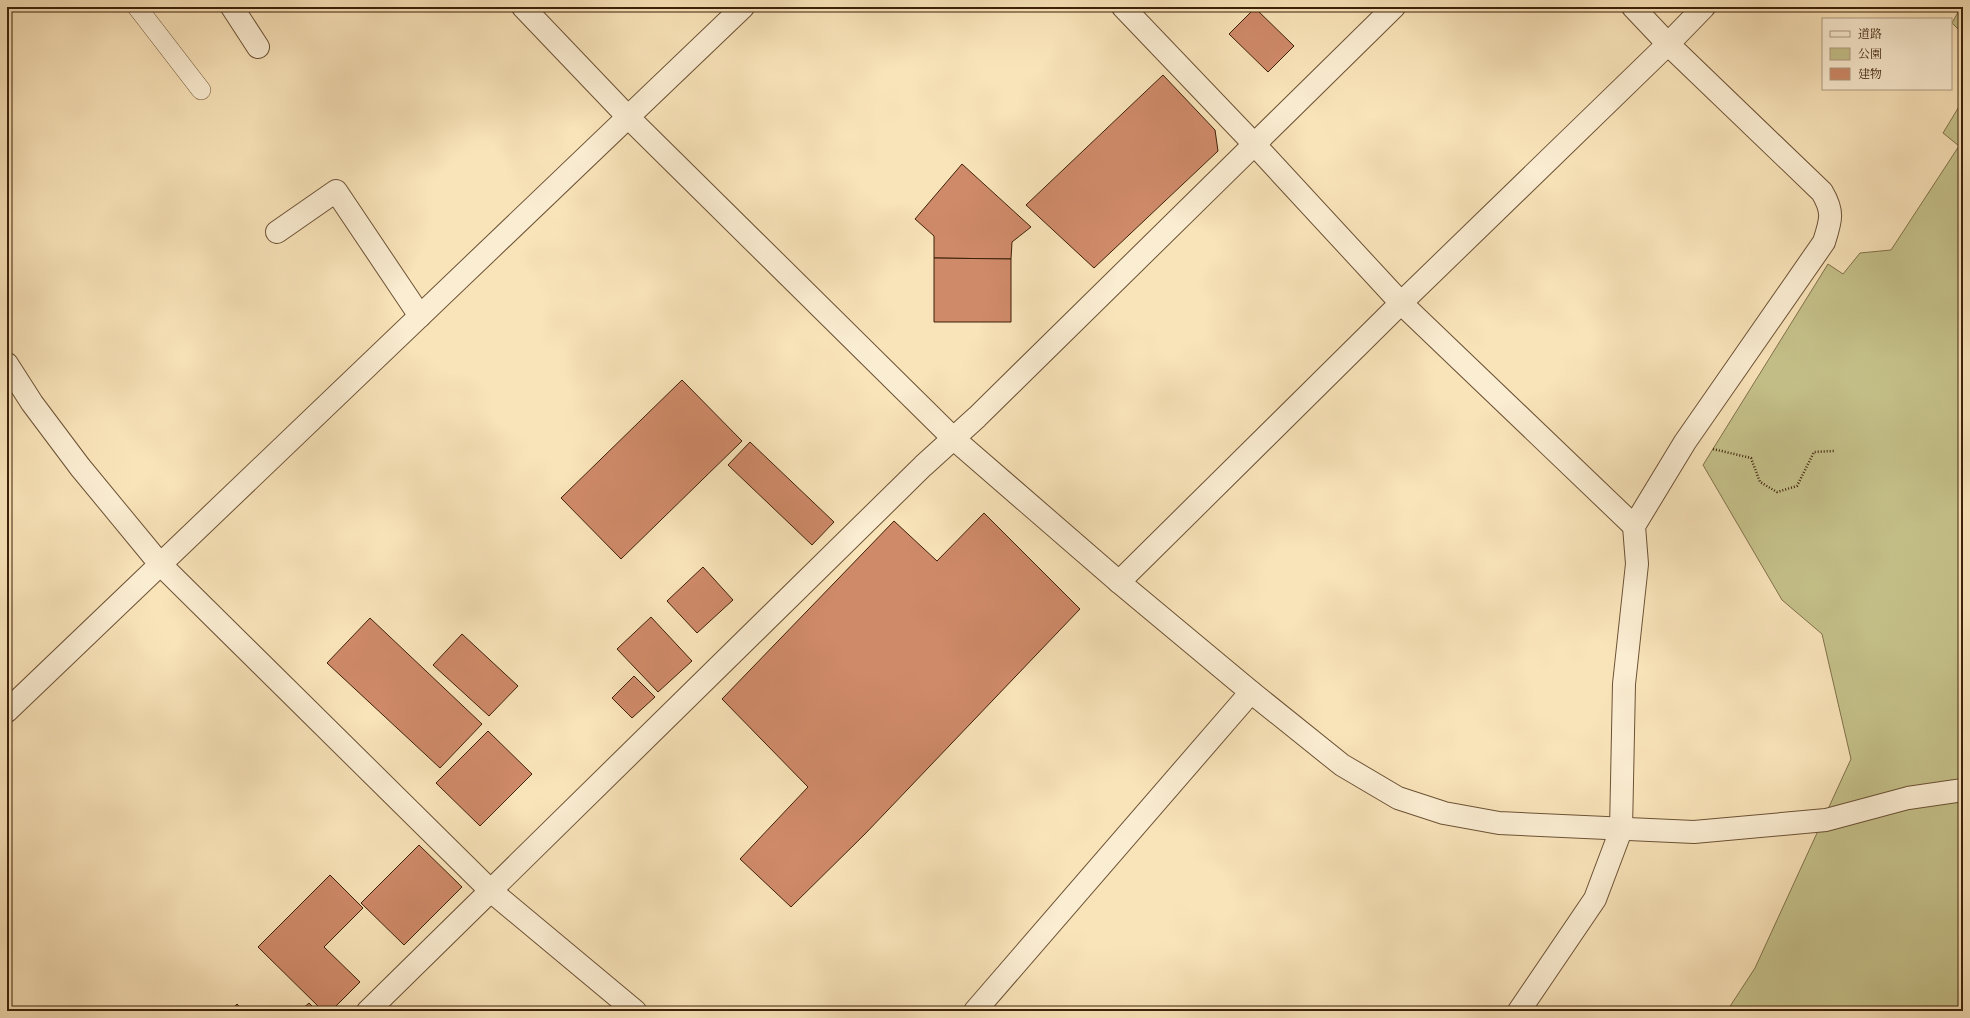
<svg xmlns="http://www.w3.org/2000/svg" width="1970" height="1018" viewBox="0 0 1970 1018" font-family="'EB Garamond','Noto Serif JP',serif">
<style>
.green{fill:#c5c18a;stroke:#81714a}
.building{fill:#cf8a69;stroke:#3d2109}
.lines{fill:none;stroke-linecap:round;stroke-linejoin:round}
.service-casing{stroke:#6c5235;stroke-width:20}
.minor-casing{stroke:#6c5235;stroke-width:24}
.tertiary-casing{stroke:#6c5235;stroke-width:24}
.path{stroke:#3d2109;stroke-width:2.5;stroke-dasharray:1 2;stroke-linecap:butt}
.service{stroke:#fbedd2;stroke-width:19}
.minor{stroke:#fbedd2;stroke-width:22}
.tertiary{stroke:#fbedd2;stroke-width:22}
</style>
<rect width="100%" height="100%" fill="#f9e3b9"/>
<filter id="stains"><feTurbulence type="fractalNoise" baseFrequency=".005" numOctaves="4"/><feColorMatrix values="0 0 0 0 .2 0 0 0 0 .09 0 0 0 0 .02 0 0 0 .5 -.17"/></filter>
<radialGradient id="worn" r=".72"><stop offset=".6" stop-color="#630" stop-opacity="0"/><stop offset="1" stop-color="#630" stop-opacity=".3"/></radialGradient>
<g class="green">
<polygon points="1961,7 1963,7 1963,34 1952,23"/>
<polygon points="1963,100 1963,1011 1727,1011 1755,968 1851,759 1822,634 1782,600 1703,465 1828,264 1843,274 1860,253 1891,250 1959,146 1943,133"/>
</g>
<g class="building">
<polygon points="1255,8 1294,46 1268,72 1229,34"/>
<polygon points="1163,75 1215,130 1218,151 1094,268 1026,205"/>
<polygon points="962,164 1031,227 1012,242 1011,259 934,258 934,236 915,219"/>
<polygon points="934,258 1011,259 1011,322 934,322"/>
<polygon points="682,380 742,441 621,559 561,498"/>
<polygon points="750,442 834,522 812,545 728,465"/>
<polygon points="984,513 1080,609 865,834 791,907 740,859 808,787 722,699 894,521 937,561"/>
<polygon points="703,567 733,600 697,633 667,601"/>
<polygon points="651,617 692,661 658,692 617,649"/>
<polygon points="370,618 482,724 440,768 327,663"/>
<polygon points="462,634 518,686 489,716 433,665"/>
<polygon points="634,676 655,697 632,718 612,698"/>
<polygon points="488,731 532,774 480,826 436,783"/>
<polygon points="419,845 462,887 404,945 361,903"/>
<polygon points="330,875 363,908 324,947 360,982 331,1011 323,1011 258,947"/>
<polygon points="309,1003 317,1011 300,1011"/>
<polygon points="237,1004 244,1011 230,1011"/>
</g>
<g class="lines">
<g class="service-casing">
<polyline id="service" points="137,7 201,90"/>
</g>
<g class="minor-casing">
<g id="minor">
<polyline points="232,7 258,47"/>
<polyline points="1123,7 1255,145 1401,303 1634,526"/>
<polyline points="277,232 336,191 420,316"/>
<polyline points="7,364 32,403 80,467 160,564 491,891 635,1011"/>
<polyline points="1119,582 1401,303 1668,44 1704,7"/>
<polyline points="7,711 743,7"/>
<polyline points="975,1011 1251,692"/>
<path d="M 1519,1011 L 1595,899 L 1621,830 L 1624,684 L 1637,564 L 1634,526 L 1685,442 L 1824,242 C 1831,220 1834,212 1822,192 L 1668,44 L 1633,7"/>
</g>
</g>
<g class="tertiary-casing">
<g id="tertiary">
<polyline points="523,7 629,118 954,439 1119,582 1251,692 1342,765 1398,798 1444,813 1499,823 1694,832 1826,820 1908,798 1963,790"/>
<polyline points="368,1011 923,466 977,417 1394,7"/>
</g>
</g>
<polyline class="path" points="1713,449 1751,458 1760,482 1777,492 1797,486 1814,452 1834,451"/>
<use href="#service" class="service"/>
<use href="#minor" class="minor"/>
<use href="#tertiary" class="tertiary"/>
</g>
<rect width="1970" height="1018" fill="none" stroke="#f9e3b9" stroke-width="24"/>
<rect x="8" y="8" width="1954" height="1002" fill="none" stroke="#3d2109" stroke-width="2"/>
<rect x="12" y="12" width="1946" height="994" fill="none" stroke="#3d2109"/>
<rect x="1822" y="18" width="130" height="72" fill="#fbedd2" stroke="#af9b82"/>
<rect x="1830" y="31" width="20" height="6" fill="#fbedd2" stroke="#af9b82"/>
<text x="1858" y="38" font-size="12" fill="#3d2109">道路</text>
<rect x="1830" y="48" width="20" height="12" fill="#c5c18a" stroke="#af9b82"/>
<text x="1858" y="58" font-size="12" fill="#3d2109">公園</text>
<rect x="1830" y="68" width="20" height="12" fill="#cf8a69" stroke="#af9b82"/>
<text x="1858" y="78" font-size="12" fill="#3d2109">建物</text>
<rect width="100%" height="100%" filter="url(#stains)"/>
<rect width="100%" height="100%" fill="url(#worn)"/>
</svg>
